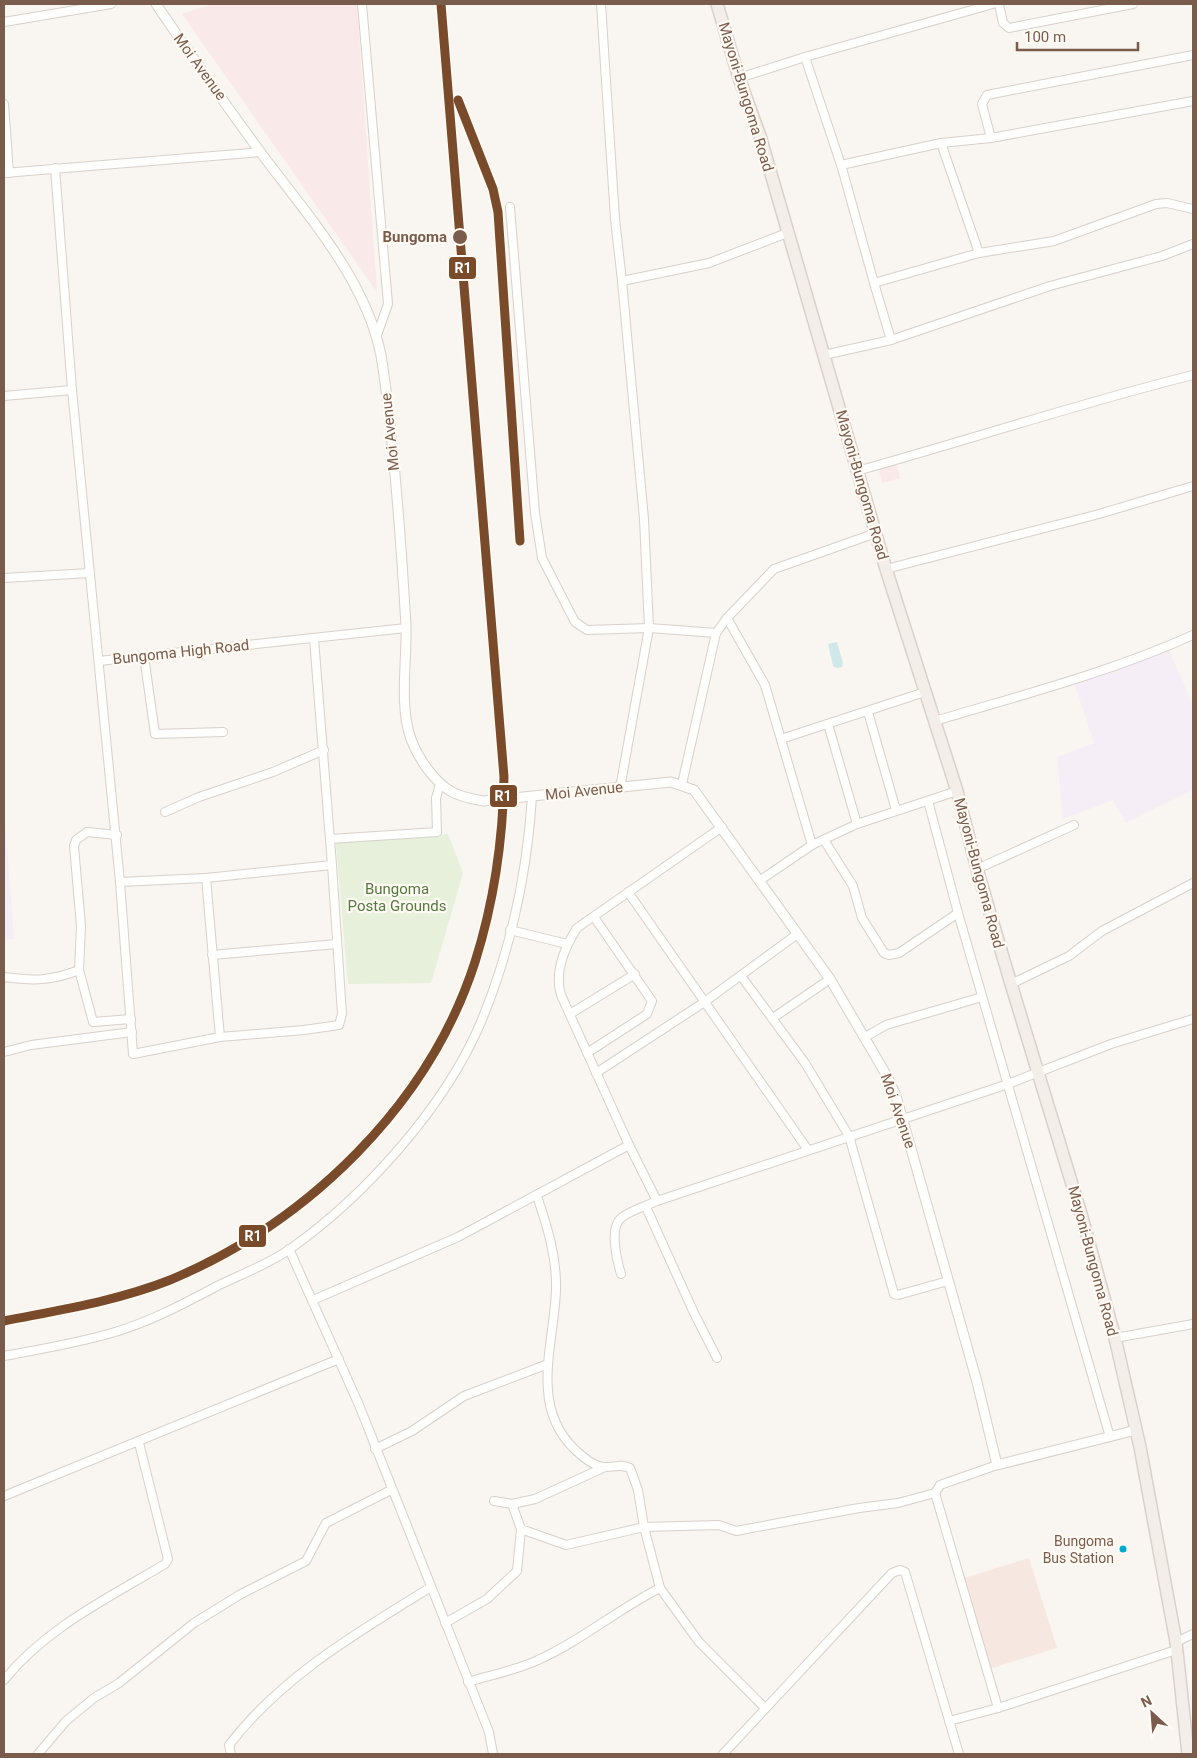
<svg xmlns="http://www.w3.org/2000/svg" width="1197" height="1758" viewBox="0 0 1197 1758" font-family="Roboto,sans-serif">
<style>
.commercial{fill:#f6e8e1}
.education{fill:#f6eef6}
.medical{fill:#fae9e9}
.green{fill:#e7f0db}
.water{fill:#d0e8ea}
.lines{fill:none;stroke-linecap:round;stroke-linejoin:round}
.minor-casing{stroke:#d7d1cb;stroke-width:10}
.tertiary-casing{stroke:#d7d1cb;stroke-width:11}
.primary-casing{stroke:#dad1cc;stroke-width:14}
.minor{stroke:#fefefd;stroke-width:8}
.tertiary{stroke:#fefefd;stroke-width:9}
.primary{stroke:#f3eee8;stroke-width:11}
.rail-1-casing{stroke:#fffaf3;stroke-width:12}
.rail-1{stroke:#7a4b2a;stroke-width:9}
.stop-dot{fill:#7a5c4d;stroke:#fffaf3;stroke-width:2}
.bus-dot{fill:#00a9ce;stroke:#fffaf3;stroke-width:2}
.labels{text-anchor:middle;stroke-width:4.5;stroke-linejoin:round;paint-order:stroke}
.bus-label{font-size:14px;fill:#7a5c4d;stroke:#fffaf3;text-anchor:end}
.street-label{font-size:15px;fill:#7a5c4d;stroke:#fffaf3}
.stop-label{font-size:15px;font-weight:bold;fill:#7a5c4d;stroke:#fffaf3;text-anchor:end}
.park-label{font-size:15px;fill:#537a41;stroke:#fffaf3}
.line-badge{stroke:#fffaf3;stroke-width:2}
.badge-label{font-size:14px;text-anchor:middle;font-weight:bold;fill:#fff}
</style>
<rect width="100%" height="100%" fill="#f9f5f0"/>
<polygon class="commercial" points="1029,1558 1057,1648 989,1669 961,1579"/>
<g class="education">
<polygon points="1168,649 1193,704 1193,790 1126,823 1113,800 1063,819 1057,757 1094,743 1074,682"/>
<polygon points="4,808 14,939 4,940"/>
</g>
<g class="medical">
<polygon points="212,4 357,4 377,292 182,14"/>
<polygon points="896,463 900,478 882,483 878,467"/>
</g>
<polygon class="green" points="448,834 463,873 431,983 348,984 336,843"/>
<polygon class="water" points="837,642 843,663 842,667 837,668 833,666 828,644"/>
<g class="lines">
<g class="minor-casing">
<g id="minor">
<polyline points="362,4 388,304 377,335"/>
<polyline points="601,4 615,219 622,281 644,519 649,628 620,788"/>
<polyline points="999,4 1003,23 1009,28 1133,4"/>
<polyline points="4,22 111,4"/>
<polyline points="805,57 993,4"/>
<polyline points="739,78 805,57 842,168 874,283 979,253 1054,241 1156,204 1167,203 1193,209"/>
<polyline points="4,104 9,173"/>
<polyline points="991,138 982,104 987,95 1193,55"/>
<polyline points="941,143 979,253"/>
<polyline points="841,165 941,143 991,138 1193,101"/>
<polyline points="55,168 72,390 120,882 206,878 332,865 314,639"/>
<polyline points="4,173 261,152"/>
<polyline points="510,207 535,513 542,558 575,622 587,630 649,628 716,633"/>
<polyline points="622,281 709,263 787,233"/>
<polyline points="874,283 891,340"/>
<polyline points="824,355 891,340 1050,286 1162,256 1193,244"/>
<polyline points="4,396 72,390"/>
<path d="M 857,471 C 969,440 1080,403 1193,375"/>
<polyline points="886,569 1099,514 1193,486"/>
<polyline points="4,578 90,573"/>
<polyline points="727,618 765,685 812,845"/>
<polyline points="144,656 155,734 223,732"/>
<polyline points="99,661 406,628"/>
<polyline points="868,712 896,810"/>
<path d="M 935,721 C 1022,695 1111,672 1193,635"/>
<polyline points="828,724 857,824"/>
<polyline points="781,739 925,692"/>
<polyline points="682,784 716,633 727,618 774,569 876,533"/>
<polyline points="928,801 958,913 1110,1437"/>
<polyline points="165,812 199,797 273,772 324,750"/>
<polyline points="117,835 87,832 76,840 74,846 81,926 79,970 93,1022 131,1019"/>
<polyline points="330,839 437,832 436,798 440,784"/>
<polyline points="824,840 853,886 862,918 884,953 889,955 899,953 958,913"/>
<polyline points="977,869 1074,825"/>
<polyline points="759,881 812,845 857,824 957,791"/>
<polyline points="120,882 133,1054 220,1037 206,878"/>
<polyline points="628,892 808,1150"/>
<polyline points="510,930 567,944"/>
<polyline points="212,955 337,944"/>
<polyline points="741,976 805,1063 849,1136 894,1294 898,1295 948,1281"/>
<path d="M 4,977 C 34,981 51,981 79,970"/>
<polyline points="1011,984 1069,956 1102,931 1193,883"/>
<polyline points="570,1014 635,974"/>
<polyline points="773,1018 830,979"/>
<polyline points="220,1037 304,1030 339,1025 342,1014 332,865"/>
<polyline points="865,1037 886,1025 982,997"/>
<polyline points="4,1052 31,1045 132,1032"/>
<polyline points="587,1053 647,1014 652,1001 594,917"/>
<polyline points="596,1073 703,1003 796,935"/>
<path d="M 537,1196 C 547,1226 557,1257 556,1290 C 554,1347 527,1411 581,1455 C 587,1460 596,1467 604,1467 C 614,1468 620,1463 630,1468 L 638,1490 L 644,1527 L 660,1588 L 699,1642 L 765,1708"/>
<path d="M 657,1201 L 629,1145 L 561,995 C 554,972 565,947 577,928 L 722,827"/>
<polyline points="646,1207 694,1313 717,1358"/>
<polyline points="289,1249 359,1405 489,1732 493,1754"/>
<path d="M 621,1274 C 617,1261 609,1228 621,1218 C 631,1210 646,1206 657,1201 L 1008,1084 L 1111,1044 L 1193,1019"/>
<polyline points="313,1300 458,1237 629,1145"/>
<polyline points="1115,1338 1193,1324"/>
<path d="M 4,1356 C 41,1349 79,1343 115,1332 C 152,1321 185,1303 219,1285 C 242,1274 269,1264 290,1249 C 365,1196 445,1107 481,1022 C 510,952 527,873 532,797"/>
<polyline points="375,1449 412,1431 464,1396 548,1364"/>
<polyline points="935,1493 998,1708"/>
<polyline points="4,1496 339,1359"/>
<polyline points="494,1501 512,1504 535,1499 605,1467"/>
<polyline points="512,1504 521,1529 566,1545 644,1527 719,1525 736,1531 859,1508 898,1503 935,1493 940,1485 997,1465"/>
<polyline points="445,1623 487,1599 517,1571 521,1529"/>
<polyline points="1176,1642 1193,1634"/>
<path d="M 4,1680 C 46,1628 108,1598 165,1564 L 168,1559 L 139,1443"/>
<path d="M 468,1682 C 491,1675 517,1670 538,1660 C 581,1641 618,1609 660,1588"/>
<polyline points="949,1721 998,1708 1176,1650"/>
<polyline points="38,1754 66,1721 94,1698 119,1683 194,1623 241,1594 306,1561 326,1523 391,1490"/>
<path d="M 231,1754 L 229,1745 C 282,1676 358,1632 431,1587"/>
<polyline points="723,1754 892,1573 900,1570 905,1572 959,1754"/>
</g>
</g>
<g class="tertiary-casing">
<path id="tertiary" d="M 156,4 C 190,54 225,104 261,153 C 308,216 373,287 383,368 C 395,453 401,540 406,626 C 407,660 399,707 411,739 C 418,758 434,782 452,792 C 461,797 473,799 483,801 L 671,782 L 694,790 L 830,979 L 887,1076 L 896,1096 L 927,1205 L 977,1382 L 997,1465 L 1136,1430"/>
</g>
<g class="primary-casing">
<polyline id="primary" points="717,4 739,78 760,136 886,569 957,791 977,869 1011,984 1082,1217 1115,1338 1140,1447 1176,1642 1188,1754"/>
</g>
<use href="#minor" class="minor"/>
<use href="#tertiary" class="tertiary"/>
<use href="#primary" class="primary"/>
<g class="rail-1-casing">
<g id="rail-1">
<polyline points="458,100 493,189 498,212 520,541"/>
<path d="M 4,1321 C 59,1310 117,1301 170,1280 C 307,1223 429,1105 475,962 C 494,902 503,839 504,777 L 441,4"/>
</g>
</g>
<use href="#rail-1" class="rail-1"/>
</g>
<circle class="stop-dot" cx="460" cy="237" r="8"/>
<circle class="bus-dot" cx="1123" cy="1549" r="4.5"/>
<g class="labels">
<g class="bus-label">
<text x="1114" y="1546">Bungoma<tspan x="1114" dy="17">Bus Station</tspan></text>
</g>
<g class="street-label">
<text transform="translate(200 67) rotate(54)" y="5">Moi Avenue</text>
<text transform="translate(746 97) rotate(73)" y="5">Mayoni-Bungoma Road</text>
<text transform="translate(390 432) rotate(-96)" y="5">Moi Avenue</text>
<text transform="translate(862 485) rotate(74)" y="5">Mayoni-Bungoma Road</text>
<text transform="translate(181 652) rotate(-6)" y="5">Bungoma High Road</text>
<text transform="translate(584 791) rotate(-6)" y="5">Moi Avenue</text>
<text transform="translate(979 873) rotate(75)" y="5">Mayoni-Bungoma Road</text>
<text transform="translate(898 1111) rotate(71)" y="5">Moi Avenue</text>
<text transform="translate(1093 1261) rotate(75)" y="5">Mayoni-Bungoma Road</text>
</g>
<g class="stop-label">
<text x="447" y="242">Bungoma</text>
</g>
<g class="park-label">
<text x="397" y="894">Bungoma<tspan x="397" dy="17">Posta Grounds</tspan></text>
</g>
</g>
<g class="line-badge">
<rect x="448" y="256" width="29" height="24" rx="5" fill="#7a4b2a"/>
<rect x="489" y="784" width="29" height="24" rx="5" fill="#7a4b2a"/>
<rect x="238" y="1224" width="29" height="24" rx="5" fill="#7a4b2a"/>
</g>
<g class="badge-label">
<text x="463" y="273">R1</text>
<text x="503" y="801">R1</text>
<text x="253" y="1241">R1</text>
</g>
<rect width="1197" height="1758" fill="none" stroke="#7a5c4d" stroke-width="10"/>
<g transform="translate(1152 1713) rotate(334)" stroke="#fffaf3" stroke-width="4" paint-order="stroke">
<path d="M0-4L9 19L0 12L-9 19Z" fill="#7a5c4d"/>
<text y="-8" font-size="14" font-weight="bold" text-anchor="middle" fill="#7a5c4d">N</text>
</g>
<path d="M1017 42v8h121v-8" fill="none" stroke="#7a5c4d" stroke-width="2.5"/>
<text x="1024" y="42" font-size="15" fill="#7a5c4d" stroke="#fffaf3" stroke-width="4" paint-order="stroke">100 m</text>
</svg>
